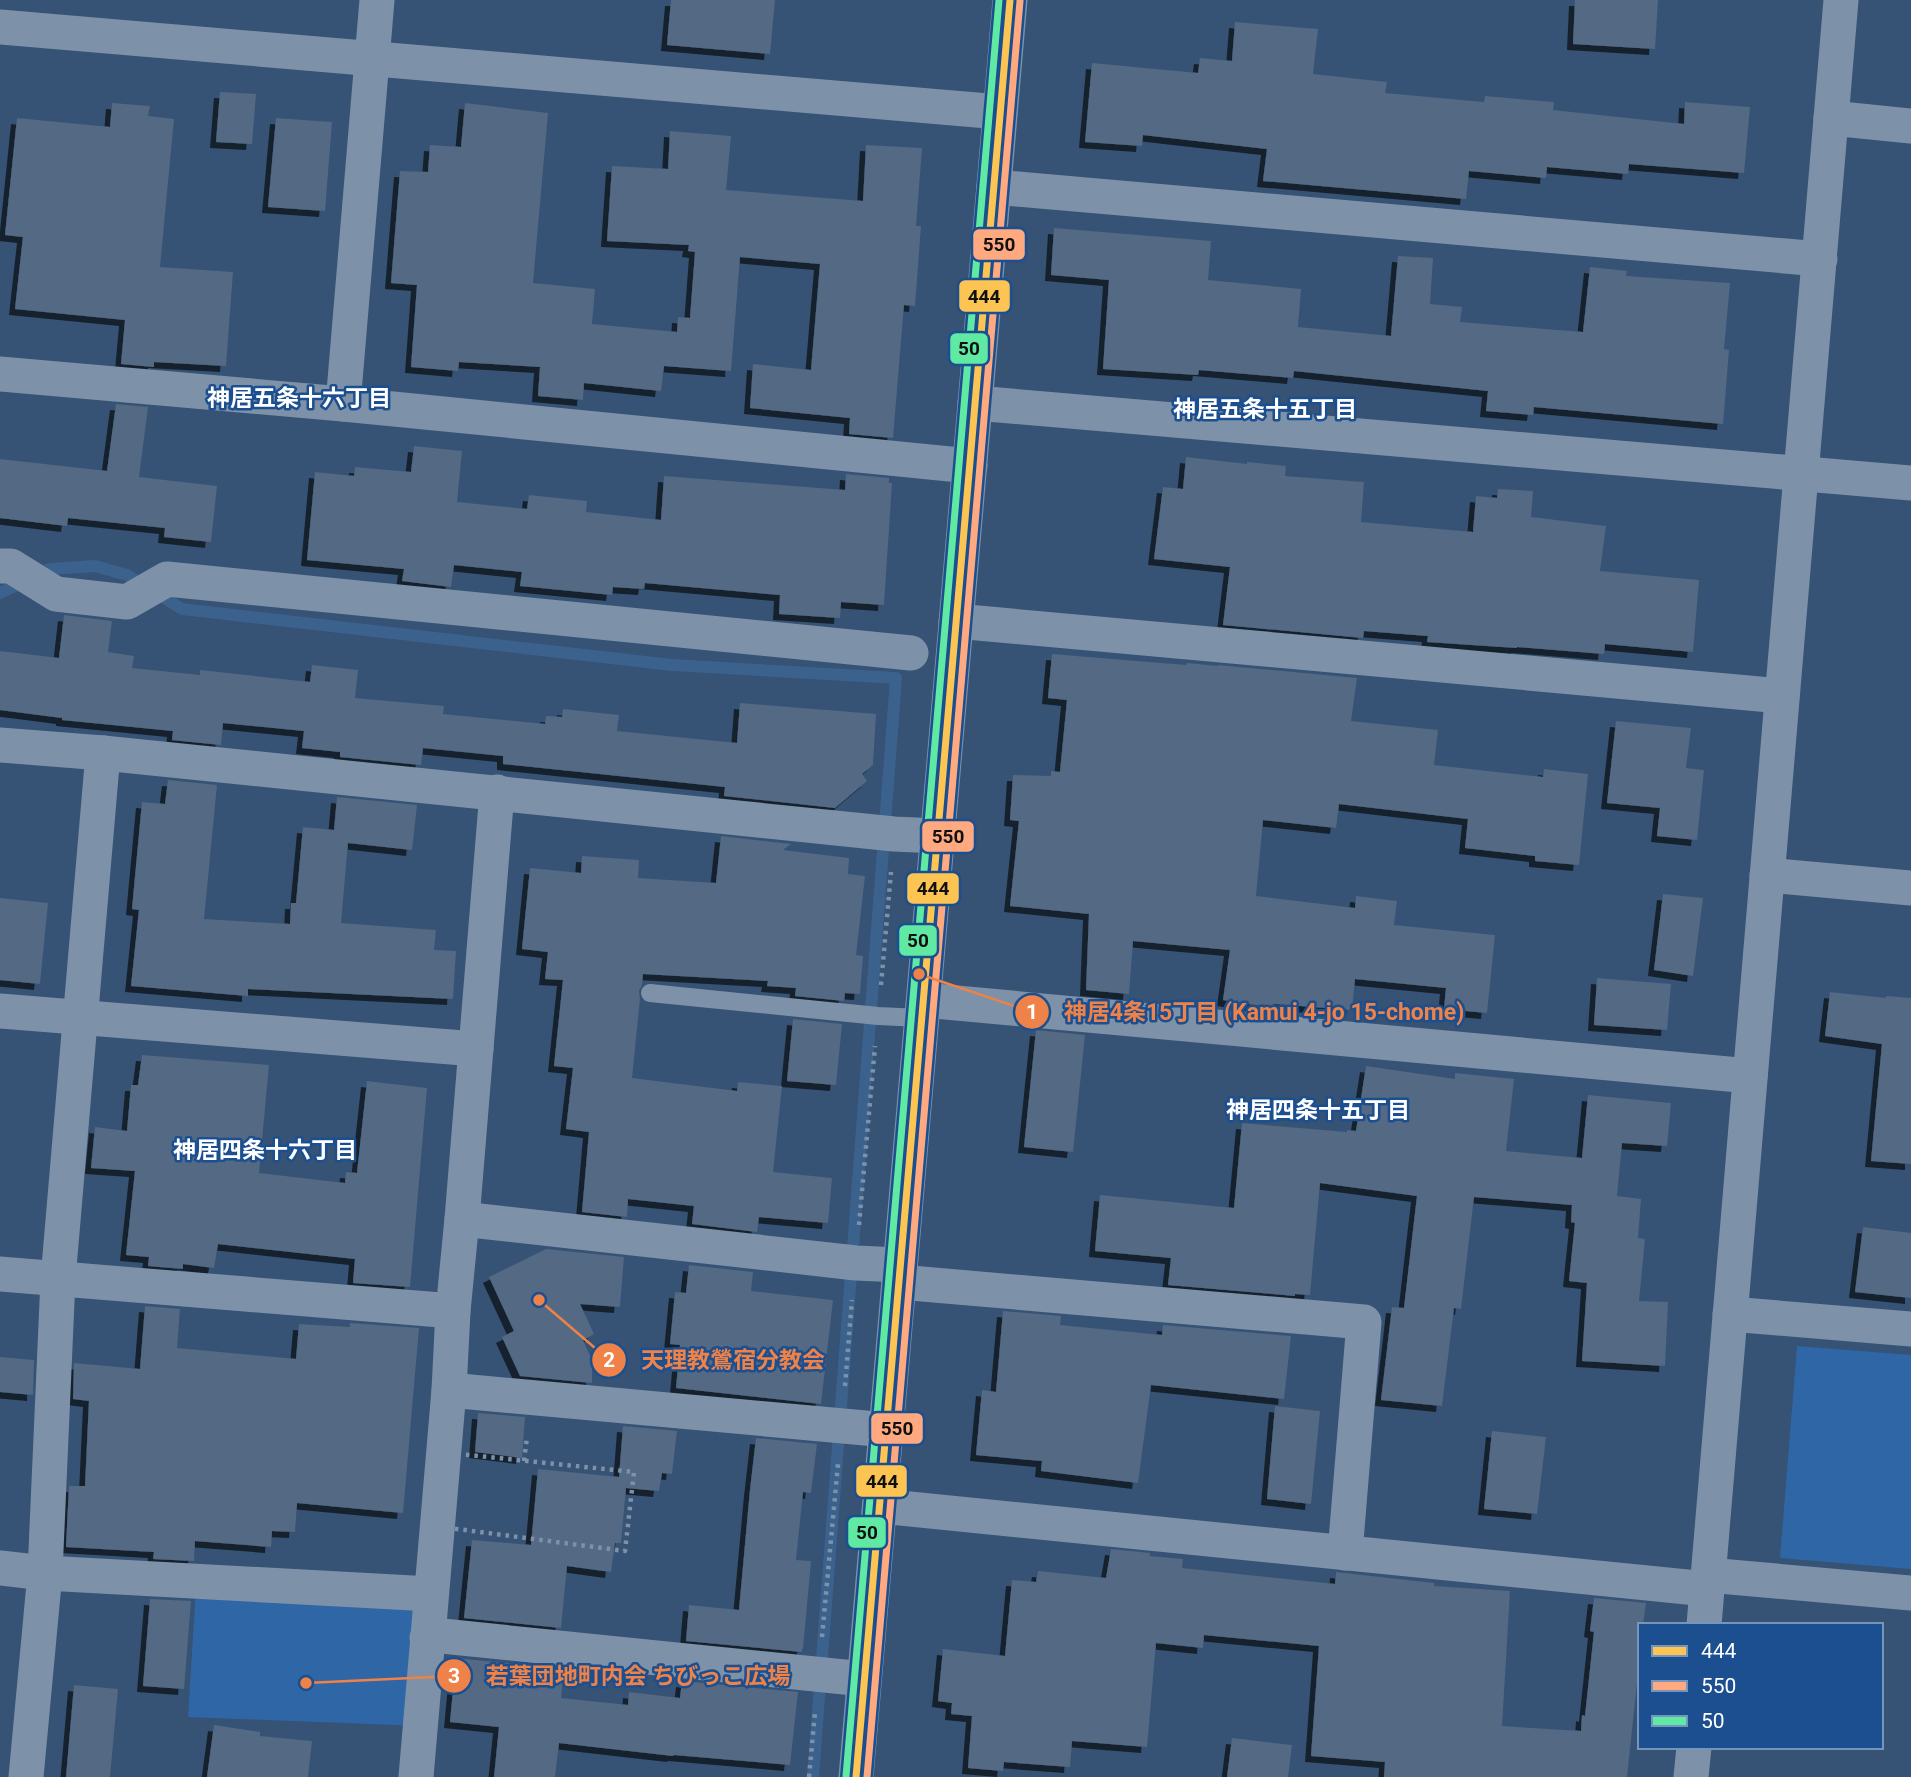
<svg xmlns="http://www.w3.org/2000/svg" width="1911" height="1777" viewBox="0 0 1911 1777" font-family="Roboto,'Noto Sans JP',sans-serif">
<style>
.green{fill:#2f66a5}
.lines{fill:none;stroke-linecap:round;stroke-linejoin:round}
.stream{stroke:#3b618d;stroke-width:12}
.building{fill:#526984;filter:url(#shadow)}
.path{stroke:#7d92a8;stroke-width:4.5;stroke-dasharray:3.5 5;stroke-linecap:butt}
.lane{stroke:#7d92a8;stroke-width:18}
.street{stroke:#7d92a8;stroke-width:35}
.bus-1-casing{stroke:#1b4f8f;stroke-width:12}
.bus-2-casing{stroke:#1b4f8f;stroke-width:12}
.bus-3-casing{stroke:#1b4f8f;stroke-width:12}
.bus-1{stroke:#fcc553;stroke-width:7}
.bus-2{stroke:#ffa980;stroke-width:7}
.bus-3{stroke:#60e9a3;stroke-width:7}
.labels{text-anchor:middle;stroke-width:5;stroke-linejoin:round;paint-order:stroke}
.neighbourhood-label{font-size:23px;font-weight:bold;fill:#fff;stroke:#1b4f8f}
.leader{fill:none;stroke:#ee8249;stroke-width:2.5}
.callout-dot{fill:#ee8249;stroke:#1b4f8f;stroke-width:2.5}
.mark-label{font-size:21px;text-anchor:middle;font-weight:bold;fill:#fff}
.callout-label{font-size:23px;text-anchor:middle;font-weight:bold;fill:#ee8249;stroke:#1b4f8f;stroke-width:5;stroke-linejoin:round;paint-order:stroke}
.line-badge{stroke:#1b4f8f;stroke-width:2.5}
.pale-badge-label{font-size:19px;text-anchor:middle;font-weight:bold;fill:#111}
</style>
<defs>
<filter id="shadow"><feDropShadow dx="-6" dy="6" stdDeviation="0" flood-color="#0009"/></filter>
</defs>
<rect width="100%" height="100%" fill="#365274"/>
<g class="green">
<polygon points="1797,1346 1911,1355 1911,1569 1780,1558"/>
<polygon points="196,1588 422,1599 420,1726 188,1717"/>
</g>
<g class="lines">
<polyline class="stream" points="0,593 50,569 95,566 127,575 182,609 672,665 896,678 813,1777"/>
</g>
<g class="building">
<polygon points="671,0 775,0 770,54 667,45"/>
<polygon points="1575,0 1658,0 1655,49 1573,44"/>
<polygon points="1235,22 1318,29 1313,74 1387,82 1385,93 1484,102 1485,96 1554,102 1553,110 1684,124 1685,102 1750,107 1744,173 1629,164 1628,174 1547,167 1546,178 1469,171 1466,199 1263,181 1267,149 1143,135 1142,146 1085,142 1092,63 1198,73 1200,58 1232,61"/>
<polygon points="220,92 256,94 252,144 216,142"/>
<polygon points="112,103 150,106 148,116 174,119 160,267 233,272 226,366 154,362 154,367 121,364 125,320 15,309 23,237 5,235 17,118 110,127"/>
<polygon points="465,103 548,113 533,283 595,289 592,324 677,332 678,317 690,318 695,252 688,251 689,245 607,241 612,166 668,169 670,131 731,136 726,190 863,201 866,145 922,148 916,226 921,226 915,306 904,305 893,438 849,434 850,418 750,408 753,364 811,370 820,264 740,257 731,371 664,366 661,391 584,383 583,400 538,396 540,367 459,362 458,371 411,367 417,285 391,283 400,171 428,172 430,145 461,147"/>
<polygon points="276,118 332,122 325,211 268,207"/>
<polygon points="1054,228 1211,241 1208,280 1301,289 1298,327 1391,336 1398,256 1433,258 1430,304 1462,307 1460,322 1583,332 1590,267 1627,271 1626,276 1730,283 1724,349 1729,350 1723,424 1534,407 1533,415 1486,411 1488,391 1294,371 1293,378 1199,370 1198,375 1103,369 1109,280 1051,275"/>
<polygon points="116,404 148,407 139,477 217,486 211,542 164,537 165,528 68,518 67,526 0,518 0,459 107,471"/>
<polygon points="414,446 462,451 457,502 527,509 529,495 587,501 586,512 661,520 664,476 845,490 846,474 889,478 889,483 892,483 884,605 841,602 840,618 779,614 780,595 645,583 644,589 613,587 612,595 520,586 522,572 454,565 451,587 402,581 404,569 307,560 315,472 354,476 355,467 411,472"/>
<polygon points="1186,457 1247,464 1247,462 1286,466 1285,476 1364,482 1361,522 1473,532 1476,496 1497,498 1498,489 1533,491 1531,517 1606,526 1600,571 1699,580 1693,652 1605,644 1604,654 1517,647 1517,648 1427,642 1428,636 1364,631 1363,638 1223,625 1230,567 1154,559 1163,487 1183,489"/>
<polygon points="64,615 112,621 108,652 134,656 132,668 200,675 200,670 310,682 312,665 358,670 355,698 444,706 443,714 545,724 546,716 562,717 563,709 619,715 617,731 737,743 740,703 876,714 873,765 862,774 867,781 835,808 724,796 725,787 503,764 503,756 423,748 421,765 340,757 340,752 302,748 304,731 223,723 221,745 172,740 173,731 62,720 62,718 0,710 0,651 59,658"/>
<polygon points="1052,654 1186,665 1187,663 1218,666 1218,665 1357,678 1351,721 1438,730 1434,765 1543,777 1544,769 1588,774 1579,865 1535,861 1535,856 1465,848 1468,819 1339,804 1336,828 1263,820 1256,896 1355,908 1356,896 1397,901 1394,925 1495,935 1487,1013 1444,1009 1446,988 1355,979 1352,1010 1274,1004 1273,1008 1223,1000 1230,950 1133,941 1129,994 1086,990 1089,914 1010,906 1019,821 1010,820 1013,775 1051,776 1051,771 1060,772 1067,700 1048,698"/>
<polygon points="1616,721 1691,728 1686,768 1704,770 1697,840 1657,836 1660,808 1607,803"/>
<polygon points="168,780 217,785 204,919 290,924 291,903 296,903 303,827 334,830 337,797 417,805 412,850 348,843 341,923 436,930 434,950 456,951 453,999 248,989 248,996 131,986 139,910 132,909 142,802 165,804"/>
<polygon points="721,836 791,844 783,850 849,858 848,874 865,876 856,955 863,956 860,994 845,993 844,1001 795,996 796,988 767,986 768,981 643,974 642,985 639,991 640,999 632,1078 737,1091 738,1082 782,1086 773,1172 832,1178 828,1223 759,1217 757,1232 692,1224 694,1206 628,1199 627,1217 582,1212 589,1132 566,1129 573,1068 554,1066 563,980 545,979 548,952 522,949 530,868 581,873 582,856 639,860 638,878 716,883"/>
<polygon points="1663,894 1703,898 1693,976 1654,970"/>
<polygon points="0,898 48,903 40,984 0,980"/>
<polygon points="1597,978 1671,984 1667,1030 1594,1025"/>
<polygon points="1830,992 1886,998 1886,996 1911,998 1911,1164 1871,1161 1882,1044 1825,1036"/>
<polygon points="793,1019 842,1024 836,1085 787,1081"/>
<polygon points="1036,1030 1085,1035 1073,1152 1024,1147"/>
<polygon points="142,1055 269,1065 259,1173 345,1183 346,1172 357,1173 367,1081 427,1088 410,1287 353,1283 355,1259 218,1244 214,1268 183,1264 183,1269 148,1266 149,1257 126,1255 135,1171 91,1168 95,1127 127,1131 131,1085 138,1085"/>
<polygon points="1366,1066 1455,1079 1455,1073 1514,1079 1506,1151 1582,1158 1588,1095 1671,1103 1667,1146 1622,1143 1617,1196 1641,1199 1638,1238 1645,1239 1639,1301 1668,1302 1665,1366 1582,1361 1587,1283 1569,1281 1575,1223 1571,1222 1572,1205 1474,1197 1461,1309 1454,1308 1442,1406 1381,1400 1392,1307 1404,1308 1417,1196 1320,1183 1310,1295 1295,1294 1295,1296 1168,1285 1171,1258 1095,1251 1100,1195 1234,1208 1242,1123 1347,1132 1347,1130 1356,1131"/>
<polygon points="1863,1227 1911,1233 1911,1298 1855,1292"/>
<polygon points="546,1249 624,1257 620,1307 580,1304 594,1334 583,1340 592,1360 592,1383 520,1376 502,1337 514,1331 489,1277"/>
<polygon points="689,1265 753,1272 751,1291 833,1300 821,1404 676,1388 680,1345 670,1344 675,1292 686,1293"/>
<polygon points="145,1306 180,1309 177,1348 296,1359 299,1324 350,1327 350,1323 419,1328 403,1513 297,1503 295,1532 272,1531 271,1547 195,1541 194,1561 153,1559 154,1552 66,1547 69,1486 85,1486 89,1401 73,1399 74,1363 140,1369"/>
<polygon points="1003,1311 1061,1316 1060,1325 1162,1335 1163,1325 1291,1336 1284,1399 1151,1385 1138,1483 1041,1471 1042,1461 976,1455 982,1390 996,1392"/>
<polygon points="0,1357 34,1360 33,1395 0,1392"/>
<polygon points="1275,1406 1320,1411 1311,1504 1267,1499"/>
<polygon points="478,1413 525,1417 522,1458 475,1452"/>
<polygon points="623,1426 677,1431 672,1474 662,1473 659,1491 626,1488 621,1543 615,1543 611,1572 567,1566 561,1628 464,1618 472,1540 531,1545 538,1469 619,1477"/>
<polygon points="1492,1431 1546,1437 1537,1514 1484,1509"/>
<polygon points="756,1438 817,1444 811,1493 803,1492 796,1560 811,1561 803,1649 802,1649 802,1652 686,1641 689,1605 739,1610 750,1490"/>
<polygon points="1111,1549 1150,1553 1150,1556 1183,1559 1182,1568 1335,1584 1336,1572 1434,1583 1434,1586 1510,1591 1502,1726 1581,1731 1582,1715 1585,1716 1594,1632 1590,1631 1594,1598 1646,1603 1643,1625 1640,1625 1640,1655 1627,1777 1384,1777 1385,1762 1311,1756 1319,1646 1204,1635 1203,1648 1156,1643 1147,1747 1072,1741 1070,1767 1004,1762 1003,1771 968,1768 972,1716 951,1714 952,1703 938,1701 943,1649 1005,1656 1012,1580 1036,1582 1038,1571 1106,1578"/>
<polygon points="150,1599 191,1601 184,1689 143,1686"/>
<polygon points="456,1658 564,1669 561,1698 628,1705 629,1692 680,1698 682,1681 798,1692 790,1765 674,1755 673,1756 559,1743 555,1777 494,1777 499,1727 450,1722"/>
<polygon points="74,1685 118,1689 110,1777 66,1777"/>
<polygon points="214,1725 260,1732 260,1736 312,1741 308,1777 207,1777"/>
<polygon points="1232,1738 1292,1745 1288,1777 1227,1777"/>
</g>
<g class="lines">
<g class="path">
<polyline points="881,985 891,872"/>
<polyline points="859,1225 875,1046"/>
<polyline points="845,1386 852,1300"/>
<polygon points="449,1453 634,1472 625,1551 442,1527"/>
<polyline points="524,1461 527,1437"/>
<polyline points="822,1637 838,1464"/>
<polyline points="809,1777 815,1712"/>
</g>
<polyline class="lane" points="650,993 878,1016 921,1018"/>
<g class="street">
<polyline points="0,27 1000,112"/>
<polyline points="1831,118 1911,126"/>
<polyline points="994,187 1820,259"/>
<polyline points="0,374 343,404 970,466"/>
<polyline points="975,403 1911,483"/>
<polyline points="343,404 377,0"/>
<polyline points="0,566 11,566 56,594 127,602 167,579 911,653"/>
<polyline points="956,621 1782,696"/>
<polyline points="0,745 103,753 894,834 938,836"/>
<polyline points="1767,875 1911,888"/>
<polyline points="924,1000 1750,1076"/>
<polyline points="0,1011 476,1049"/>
<polyline points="462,1219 856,1263 900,1265"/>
<polyline points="0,1274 453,1311"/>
<polyline points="899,1282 1364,1322 1345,1553"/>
<polyline points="1730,1314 1911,1329"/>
<polyline points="449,1390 887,1430"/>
<polyline points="880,1506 1707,1589"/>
<polyline points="0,1568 45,1573 431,1594"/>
<polyline points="1708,1575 1911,1593"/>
<polyline points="1704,1625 1841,0"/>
<polyline points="427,1638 442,1636 864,1679"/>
<polyline points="26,1777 45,1573 58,1279 103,753"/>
<polyline points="416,1777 449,1390 453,1311 462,1219 497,792"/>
<polyline points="856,1777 1010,0"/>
<polyline points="1691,1777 1694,1747"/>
</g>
<g class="bus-1-casing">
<polyline id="bus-1" points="856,1777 1010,0"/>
</g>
<g class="bus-2-casing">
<polyline id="bus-2" points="867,1777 1020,1"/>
</g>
<g class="bus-3-casing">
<polyline id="bus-3" points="846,1776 999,0"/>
</g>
<use href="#bus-1" class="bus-1"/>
<use href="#bus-2" class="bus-2"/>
<use href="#bus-3" class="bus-3"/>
</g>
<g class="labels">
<g class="neighbourhood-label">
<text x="299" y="406">神居五条十六丁目</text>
<text x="1265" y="417">神居五条十五丁目</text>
<text x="1318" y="1118">神居四条十五丁目</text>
<text x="265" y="1158">神居四条十六丁目</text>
</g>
</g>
<path class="leader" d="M919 974L1032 1012M539 1300L609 1360M306 1683L454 1676"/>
<g class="callout-dot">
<circle cx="919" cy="974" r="7"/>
<circle cx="539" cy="1300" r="7"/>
<circle cx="306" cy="1683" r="7"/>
<circle cx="1032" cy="1012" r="18"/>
<circle cx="609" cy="1360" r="18"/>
<circle cx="454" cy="1676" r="18"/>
</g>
<g class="mark-label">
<text x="1032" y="1019">1</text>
<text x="609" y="1367">2</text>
<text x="454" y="1683">3</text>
</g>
<g class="callout-label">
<text x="1264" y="1020">神居4条15丁目 (Kamui 4-jo 15-chome)</text>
<text x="733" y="1368">天理教鶯宿分教会</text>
<text x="638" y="1684">若葉団地町内会 ちびっこ広場</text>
</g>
<g class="line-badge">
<rect x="972" y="228" width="54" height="33" rx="7" fill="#ffa980"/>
<rect x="958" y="279" width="53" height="34" rx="7" fill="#fcc553"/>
<rect x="949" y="332" width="40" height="33" rx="7" fill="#60e9a3"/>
<rect x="921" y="820" width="54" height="33" rx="7" fill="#ffa980"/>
<rect x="906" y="872" width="54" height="33" rx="7" fill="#fcc553"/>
<rect x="898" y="924" width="40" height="33" rx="7" fill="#60e9a3"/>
<rect x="870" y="1412" width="54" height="33" rx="7" fill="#ffa980"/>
<rect x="855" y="1464" width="53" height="34" rx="7" fill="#fcc553"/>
<rect x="847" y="1516" width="40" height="33" rx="7" fill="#60e9a3"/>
</g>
<g class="pale-badge-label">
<text x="999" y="251">550</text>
<text x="984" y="303">444</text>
<text x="969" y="355">50</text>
<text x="948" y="843">550</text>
<text x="933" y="895">444</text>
<text x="918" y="947">50</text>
<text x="897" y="1435">550</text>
<text x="882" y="1488">444</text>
<text x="867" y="1539">50</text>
</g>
<rect x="1638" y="1623" width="245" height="126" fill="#1b4f8f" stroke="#7695bc" stroke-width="2"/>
<rect x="1652" y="1646" width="35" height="10" fill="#fcc553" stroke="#7695bc" stroke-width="2"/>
<text x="1701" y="1658" font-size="21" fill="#ffffff">444</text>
<rect x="1652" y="1681" width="35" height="10" fill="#ffa980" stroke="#7695bc" stroke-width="2"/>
<text x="1701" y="1693" font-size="21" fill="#ffffff">550</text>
<rect x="1652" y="1716" width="35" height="10" fill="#60e9a3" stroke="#7695bc" stroke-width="2"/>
<text x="1701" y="1728" font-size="21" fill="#ffffff">50</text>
</svg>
